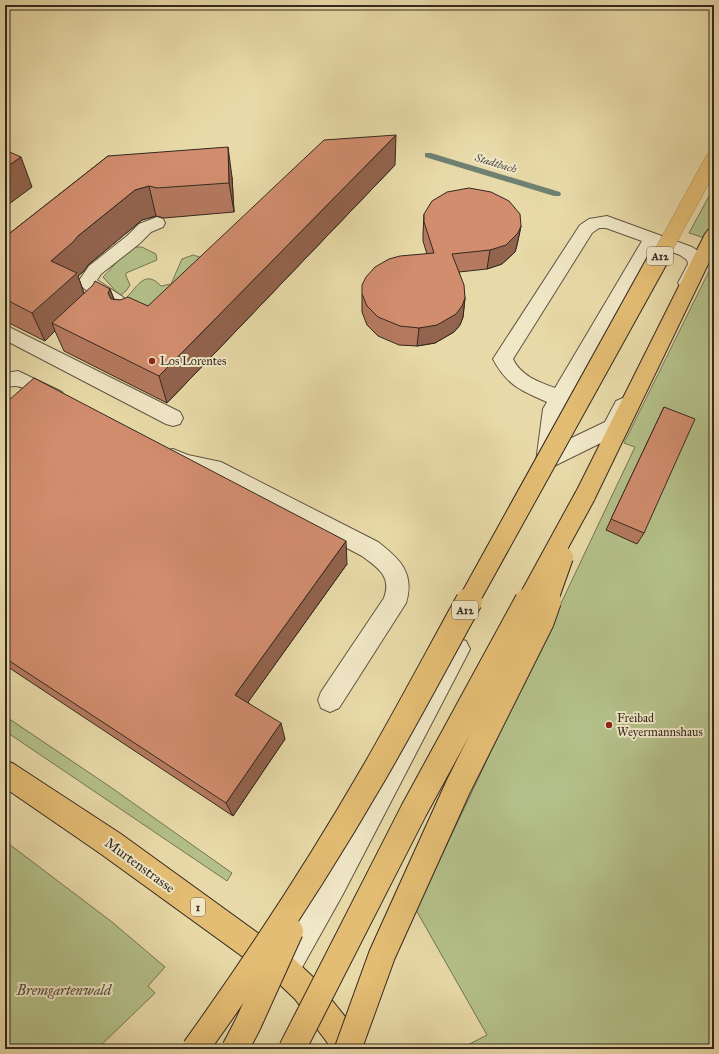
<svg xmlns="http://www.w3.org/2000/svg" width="719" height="1054" viewBox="0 0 719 1054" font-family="'IM FELL Great Primer',serif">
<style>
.green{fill:#b4c089;stroke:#747455}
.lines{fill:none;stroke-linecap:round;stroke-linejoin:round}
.stream{fill:#6f8073;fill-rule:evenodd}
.minor-casing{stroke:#615443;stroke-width:2}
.major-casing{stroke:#342821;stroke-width:2}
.highway-casing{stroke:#342821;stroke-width:2}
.minor{fill:#f0e7c6;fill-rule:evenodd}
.major{fill:#e4bd74;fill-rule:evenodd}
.highway{fill:#e4bd74;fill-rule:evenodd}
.highway-bridge-far2-casing{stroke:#342821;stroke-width:16;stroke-linecap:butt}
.highway-bridge-far1-casing{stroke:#342821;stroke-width:22;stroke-linecap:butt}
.highway-bridge-casing{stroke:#342821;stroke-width:28;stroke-linecap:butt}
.highway-bridge-far2{stroke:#e4bd74;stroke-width:16}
.highway-bridge-far1{stroke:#e4bd74;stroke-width:20}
.highway-bridge{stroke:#e4bd74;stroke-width:26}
.wall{fill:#b4795f;stroke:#342821}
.shaded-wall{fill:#92634d;stroke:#342821}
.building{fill:#d18d6e;stroke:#342821}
.poi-dot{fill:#8f2418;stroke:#f0e7c6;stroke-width:1.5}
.labels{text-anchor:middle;stroke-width:4;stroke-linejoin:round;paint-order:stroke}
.far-water-label{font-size:11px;font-style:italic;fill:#4d4c43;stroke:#f0e7c6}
.shield{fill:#f0e7c6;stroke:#6c6152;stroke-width:1}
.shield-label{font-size:11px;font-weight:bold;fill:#342821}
.poi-label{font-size:12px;fill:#342821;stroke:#f0e7c6;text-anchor:start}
.near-street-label{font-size:14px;fill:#342821;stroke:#f0e7c6}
.near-park-label{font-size:14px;font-style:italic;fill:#544e3b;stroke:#f0e7c6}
</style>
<rect width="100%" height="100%" fill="#e8daa8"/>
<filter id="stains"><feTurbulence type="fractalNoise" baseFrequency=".005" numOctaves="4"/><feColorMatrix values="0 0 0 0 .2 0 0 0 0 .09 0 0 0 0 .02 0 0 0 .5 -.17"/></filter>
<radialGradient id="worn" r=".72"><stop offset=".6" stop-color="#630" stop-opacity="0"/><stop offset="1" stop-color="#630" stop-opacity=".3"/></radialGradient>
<g class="green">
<polygon points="714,187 714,241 689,233"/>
<path d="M 137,247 L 142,247 L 156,254 L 157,260 L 126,273 L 126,276 L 130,285 L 126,291 L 120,296 L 103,277 C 111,269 127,249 137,247 Z"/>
<path d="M 193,255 L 203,258 L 149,307 L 126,298 C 138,286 145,269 161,286 L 171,284 L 182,259 Z"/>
<polygon points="714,261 714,1049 460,1049 487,1035 416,910 635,447 624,443"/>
<polygon points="5,716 109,786 232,873 227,881 5,731"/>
<polygon points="5,841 112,922 165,967 148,986 155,993 97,1049 5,1049"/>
</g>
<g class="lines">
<polygon class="stream" points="425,153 431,153 560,192 561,194 560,196 554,196 425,157"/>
<g class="minor-casing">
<g id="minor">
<path d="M 607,216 L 692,247 L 701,253 L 706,264 L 693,287 L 687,289 L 681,287 L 678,283 L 688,264 L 687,260 L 680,255 L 656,246 L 563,409 L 559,444 L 605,422 L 616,401 L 623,398 L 630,401 L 633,406 L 619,434 L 546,470 L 539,468 L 536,462 L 543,409 L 547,402 C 521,391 507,385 493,359 L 580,225 L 589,219 ZM 599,228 L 606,228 L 642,241 L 555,388 C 539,382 521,376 513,359 L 592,233 Z"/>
<path d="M 157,217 L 163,219 L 165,223 L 163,227 L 151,232 L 139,244 L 101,274 L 97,280 L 123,297 L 126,302 L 123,307 C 108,311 93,295 81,286 L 78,282 L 89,266 L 127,236 L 139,224 Z"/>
<polygon points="5,325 180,412 183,418 180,424 173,426 166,424 5,340"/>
<path d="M 18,371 L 62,392 L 65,397 L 62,402 C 43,408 30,386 15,386 C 12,386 8,387 5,387 L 5,373 Z"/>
<path d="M 173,449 L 188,455 L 221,462 L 378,542 C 400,559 415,573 406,603 L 339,708 L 330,712 L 321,708 L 318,700 L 321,692 L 384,598 C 392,576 378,568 362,556 L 210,476 C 194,473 171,473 163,457 L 166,451 Z"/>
<polygon points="458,638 466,641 470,649 466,657 343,894 295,980 285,985 275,980 270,970 275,960 323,874 450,641"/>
</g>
</g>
<g class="major-casing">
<polygon id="major" points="5,760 14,764 121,834 295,960 315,979 362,1038 366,1049 332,1049 295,999 275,980 101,854 5,788"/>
</g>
<g class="highway-casing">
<polygon id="highway" points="714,228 714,252 596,496 593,502 585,505 577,502 574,496 705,234 708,230"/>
</g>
<use href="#minor" class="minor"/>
<use href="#major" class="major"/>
<use href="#highway" class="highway"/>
<g class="highway-bridge-far2-casing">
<polyline id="highway-bridge-far2" points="658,260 714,158"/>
</g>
<g class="highway-bridge-far1-casing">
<g id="highway-bridge-far1">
<polyline points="468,602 658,259"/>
<polyline points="527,602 585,496"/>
<polyline points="547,602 563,557"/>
</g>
</g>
<g class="highway-bridge-casing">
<g id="highway-bridge">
<path d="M 195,1049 C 259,960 319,868 374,773 C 407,716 437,659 469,601"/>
<polyline points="235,1049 248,1024 290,931"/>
<polyline points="292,1049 414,810 528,601"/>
<polyline points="348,1049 382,955 458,787 541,621 548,601"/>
</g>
</g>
<use href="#highway-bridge-far2" class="highway-bridge-far2"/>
<use href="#highway-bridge-far1" class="highway-bridge-far1"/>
<use href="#highway-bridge" class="highway-bridge"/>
</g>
<g class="wall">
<polygon points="108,156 232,177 234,212 164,218 156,216 142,220 88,265 84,271 78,276 84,293 110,289 114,299 148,306 395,165 167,403 64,351 55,331 45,341 5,321 5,237"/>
<polygon points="424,214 521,226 517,245 515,252 502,264 487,269 459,272 465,298 463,317 460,325 454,332 435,343 417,346 399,345 378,336 367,325 362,312 362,294 427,254 423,241 423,234"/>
<polygon points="5,398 347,564 248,702 285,739 233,816 5,665"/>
<polygon points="664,407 644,533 637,544 606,530"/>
</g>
<g class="shaded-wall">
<polygon points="396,135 395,165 167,403 159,376"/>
<polygon points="228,147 232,177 234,212 229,183"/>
<polygon points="21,157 32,187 5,207 5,168"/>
<polygon points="149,186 156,216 142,220 88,265 84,271 78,276 87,302 52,323 55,331 45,341 32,313 51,261 78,236 135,190"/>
<polygon points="521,226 517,245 515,252 502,264 487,269 490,250"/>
<polygon points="110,289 120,317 108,293"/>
<polygon points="465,298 463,317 460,325 454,332 435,343 417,346 419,328"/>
<polygon points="346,541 347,564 241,712 235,695"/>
<polygon points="281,723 285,739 233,816 226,803"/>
</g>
<g class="building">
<polygon points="396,135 159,376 52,323 93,285 95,281 110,289 108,293 111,299 120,300 128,297 148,306 324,140"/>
<polygon points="228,147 229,183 157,188 149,186 135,190 78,236 73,242 51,261 77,273 32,313 5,299 5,237 108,156"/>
<polygon points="5,150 21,157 5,168"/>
<polygon points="469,188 491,192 509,201 520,214 521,226 518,233 506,245 490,250 452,254 464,285 465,298 462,306 456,314 437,325 419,328 400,326 378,317 367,306 362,294 362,285 366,277 375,267 389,259 400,256 434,253 424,222 424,214 432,201 447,192"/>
<polygon points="34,378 346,541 235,695 281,723 226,803 5,658 5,398 9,400"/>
<polygon points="664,407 695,419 644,533 611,519"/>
</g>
<g class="poi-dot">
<circle cx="152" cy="361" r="4"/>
<circle cx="609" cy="725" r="4"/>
</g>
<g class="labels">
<g class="far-water-label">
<text transform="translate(496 163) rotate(17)" y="4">Stadtbach</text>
</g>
<g class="shield">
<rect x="647" y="247" width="26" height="18" rx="3"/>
<rect x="452" y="601" width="26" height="18" rx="3"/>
<rect x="191" y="898" width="14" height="18" rx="3"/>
</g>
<g class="shield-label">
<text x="660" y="260">A12</text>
<text x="465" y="614">A12</text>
<text x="198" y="911">1</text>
</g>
<g class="poi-label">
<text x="160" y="365">Los Lorentes</text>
<text x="617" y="722">Freibad<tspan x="617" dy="14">Weyermannshaus</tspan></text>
</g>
<g class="near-street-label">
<text transform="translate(140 865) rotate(36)" y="5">Murtenstrasse</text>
</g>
<g class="near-park-label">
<text x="64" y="995">Bremgartenwald</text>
</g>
</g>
<rect width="719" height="1054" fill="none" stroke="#e8daa8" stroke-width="20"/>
<rect x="6" y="6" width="707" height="1042" fill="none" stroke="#342821" stroke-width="2"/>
<rect x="10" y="10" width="699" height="1034" fill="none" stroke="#342821"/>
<rect width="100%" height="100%" filter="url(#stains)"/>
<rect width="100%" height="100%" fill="url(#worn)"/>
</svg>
